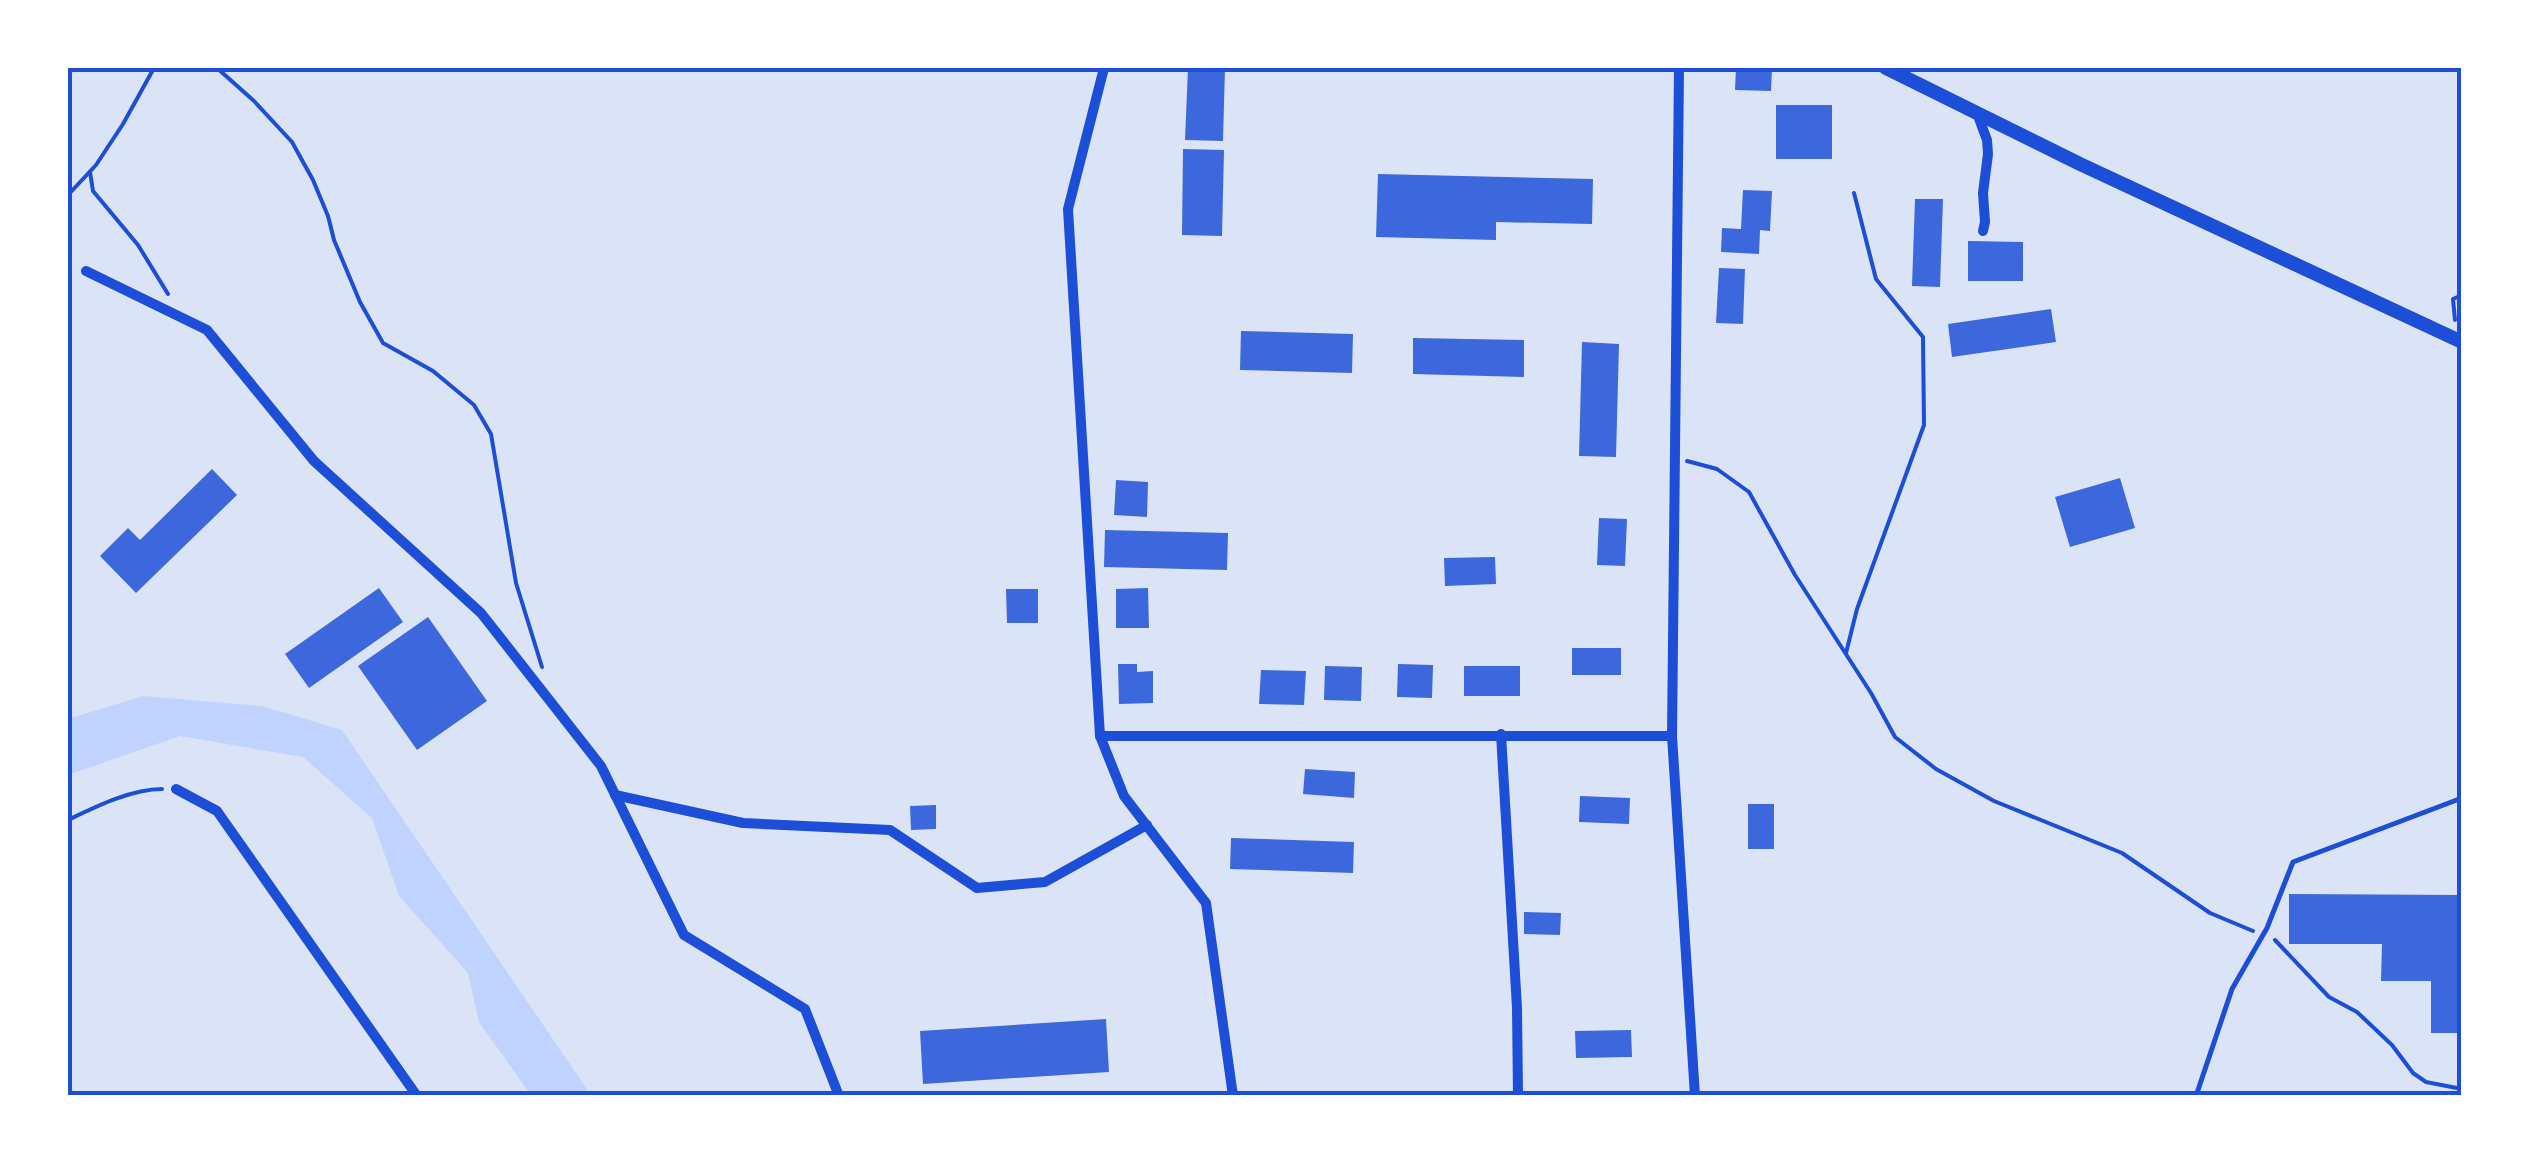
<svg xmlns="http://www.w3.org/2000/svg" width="2529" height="1163" viewBox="0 0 2529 1163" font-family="'Crimson Pro',serif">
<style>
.green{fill:#dbe4f7}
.water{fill:#bfd3fe}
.building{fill:#3d67dc}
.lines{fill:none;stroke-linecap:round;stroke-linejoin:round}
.path{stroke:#1d4ed8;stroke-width:4}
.service{stroke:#1d4ed8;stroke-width:5}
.minor{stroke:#1d4ed8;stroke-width:10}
.tertiary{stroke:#1d4ed8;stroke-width:14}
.neatline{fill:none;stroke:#1d4ed8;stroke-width:4}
</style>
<rect width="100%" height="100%" fill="#f2f2f2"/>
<rect class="green" x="68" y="68" width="2393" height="1027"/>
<polygon class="water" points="143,696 262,706 342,730 591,1095 531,1095 479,1022 468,973 399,896 372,818 303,757 180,736 68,775 68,719"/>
<g class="building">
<polygon points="1188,68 1225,68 1223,141 1185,140"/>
<polygon points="1736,68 1772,68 1771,91 1735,90"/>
<rect x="1776" y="105" width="56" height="54"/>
<polygon points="1183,149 1224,150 1222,236 1182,235"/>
<polygon points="1378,174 1593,179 1592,224 1496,222 1496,240 1376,237"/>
<polygon points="1743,190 1772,191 1770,231 1760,230 1759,254 1721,252 1722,228 1741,229"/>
<polygon points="1915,199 1943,199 1940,287 1912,286"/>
<polygon points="1968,241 2023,242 2023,281 1968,281"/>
<polygon points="1719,268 1745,269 1743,324 1716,323"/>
<polygon points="2051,309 2056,342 1952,357 1948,324"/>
<polygon points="1241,331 1353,334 1352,373 1240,370"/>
<polygon points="1413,338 1524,340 1524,377 1413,374"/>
<polygon points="1582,342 1619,344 1616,457 1579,456"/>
<polygon points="212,469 237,495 136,593 100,556 128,528 140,540"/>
<polygon points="2120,478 2135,528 2070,547 2055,497"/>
<polygon points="1116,480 1148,482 1147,517 1114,515"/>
<polygon points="1599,518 1627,519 1625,566 1597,565"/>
<polygon points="1105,530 1228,533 1227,570 1104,567"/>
<polygon points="1495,557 1496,584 1445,586 1444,558"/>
<polygon points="379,588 403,622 309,688 285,654"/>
<polygon points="1148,588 1149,628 1116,628 1116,589"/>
<polygon points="1006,589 1038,589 1038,623 1007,623"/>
<polygon points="428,617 487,701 417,750 358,666"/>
<rect x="1572" y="648" width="49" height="27"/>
<polygon points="1118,664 1137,664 1137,672 1153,671 1153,703 1119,704"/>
<polygon points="1398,664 1433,665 1432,698 1397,697"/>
<polygon points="1325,666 1362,667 1361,701 1324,700"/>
<rect x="1464" y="666" width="56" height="30"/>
<polygon points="1261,670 1306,671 1304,705 1259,704"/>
<polygon points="1305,769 1355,772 1354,798 1303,794"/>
<polygon points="1580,796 1630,798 1629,824 1579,822"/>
<rect x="1748" y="804" width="26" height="45"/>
<polygon points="936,805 936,829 911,830 910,806"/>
<polygon points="1231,838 1354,842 1353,873 1230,869"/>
<polygon points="2289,894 2462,895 2462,1033 2431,1033 2431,981 2381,981 2382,944 2289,944"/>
<polygon points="1524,912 1561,913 1560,935 1524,934"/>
<polygon points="1106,1019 1109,1072 923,1084 920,1031"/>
<polygon points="1631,1030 1632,1057 1576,1058 1575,1031"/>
</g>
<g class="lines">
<g class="path">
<polyline points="217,68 254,101 292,142 313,180 328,216 334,240 360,302 383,343 433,371 474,405 491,434 516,583 542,667"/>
<polyline points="90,172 93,191 138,245 168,294"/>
<polyline points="68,195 96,165 123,124 154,68"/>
<polyline points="2455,320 2453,299 2462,295"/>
<polyline points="1687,461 1717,469 1749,492 1795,575 1871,693 1895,737 1936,769 1994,801 2122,853 2210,913 2253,931"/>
<polyline points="1846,653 1857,609 1924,425 1923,337 1876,279 1854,193"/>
<path d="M 68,820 C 95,807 131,789 162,789"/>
<polyline points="2275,940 2329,997 2357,1012 2392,1045 2413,1073 2426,1082 2462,1089"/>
</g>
<polyline class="service" points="2196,1096 2232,989 2267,928 2293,862 2462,798"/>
<g class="minor">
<polyline points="1104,68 1068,209 1100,736 1124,796 1206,903 1233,1096"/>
<polyline points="1679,68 1672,736 1695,1096"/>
<polyline points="1977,113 1987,140 1988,154 1983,193 1985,222 1983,231"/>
<polyline points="86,271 207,330 314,461 481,613 601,766 684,935 805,1009 839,1096"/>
<polyline points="1501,734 1517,1008 1518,1096"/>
<polyline points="1100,736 1672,736"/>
<polyline points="176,789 217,811 417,1096"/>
<polyline points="615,795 743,823 890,830 977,888 1045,882 1147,825"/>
</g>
<polyline class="tertiary" points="1886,68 2080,164 2462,342"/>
</g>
<rect width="2529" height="1163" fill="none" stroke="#ffffff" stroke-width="140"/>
<rect x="70" y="70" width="2389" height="1023" class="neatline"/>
</svg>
